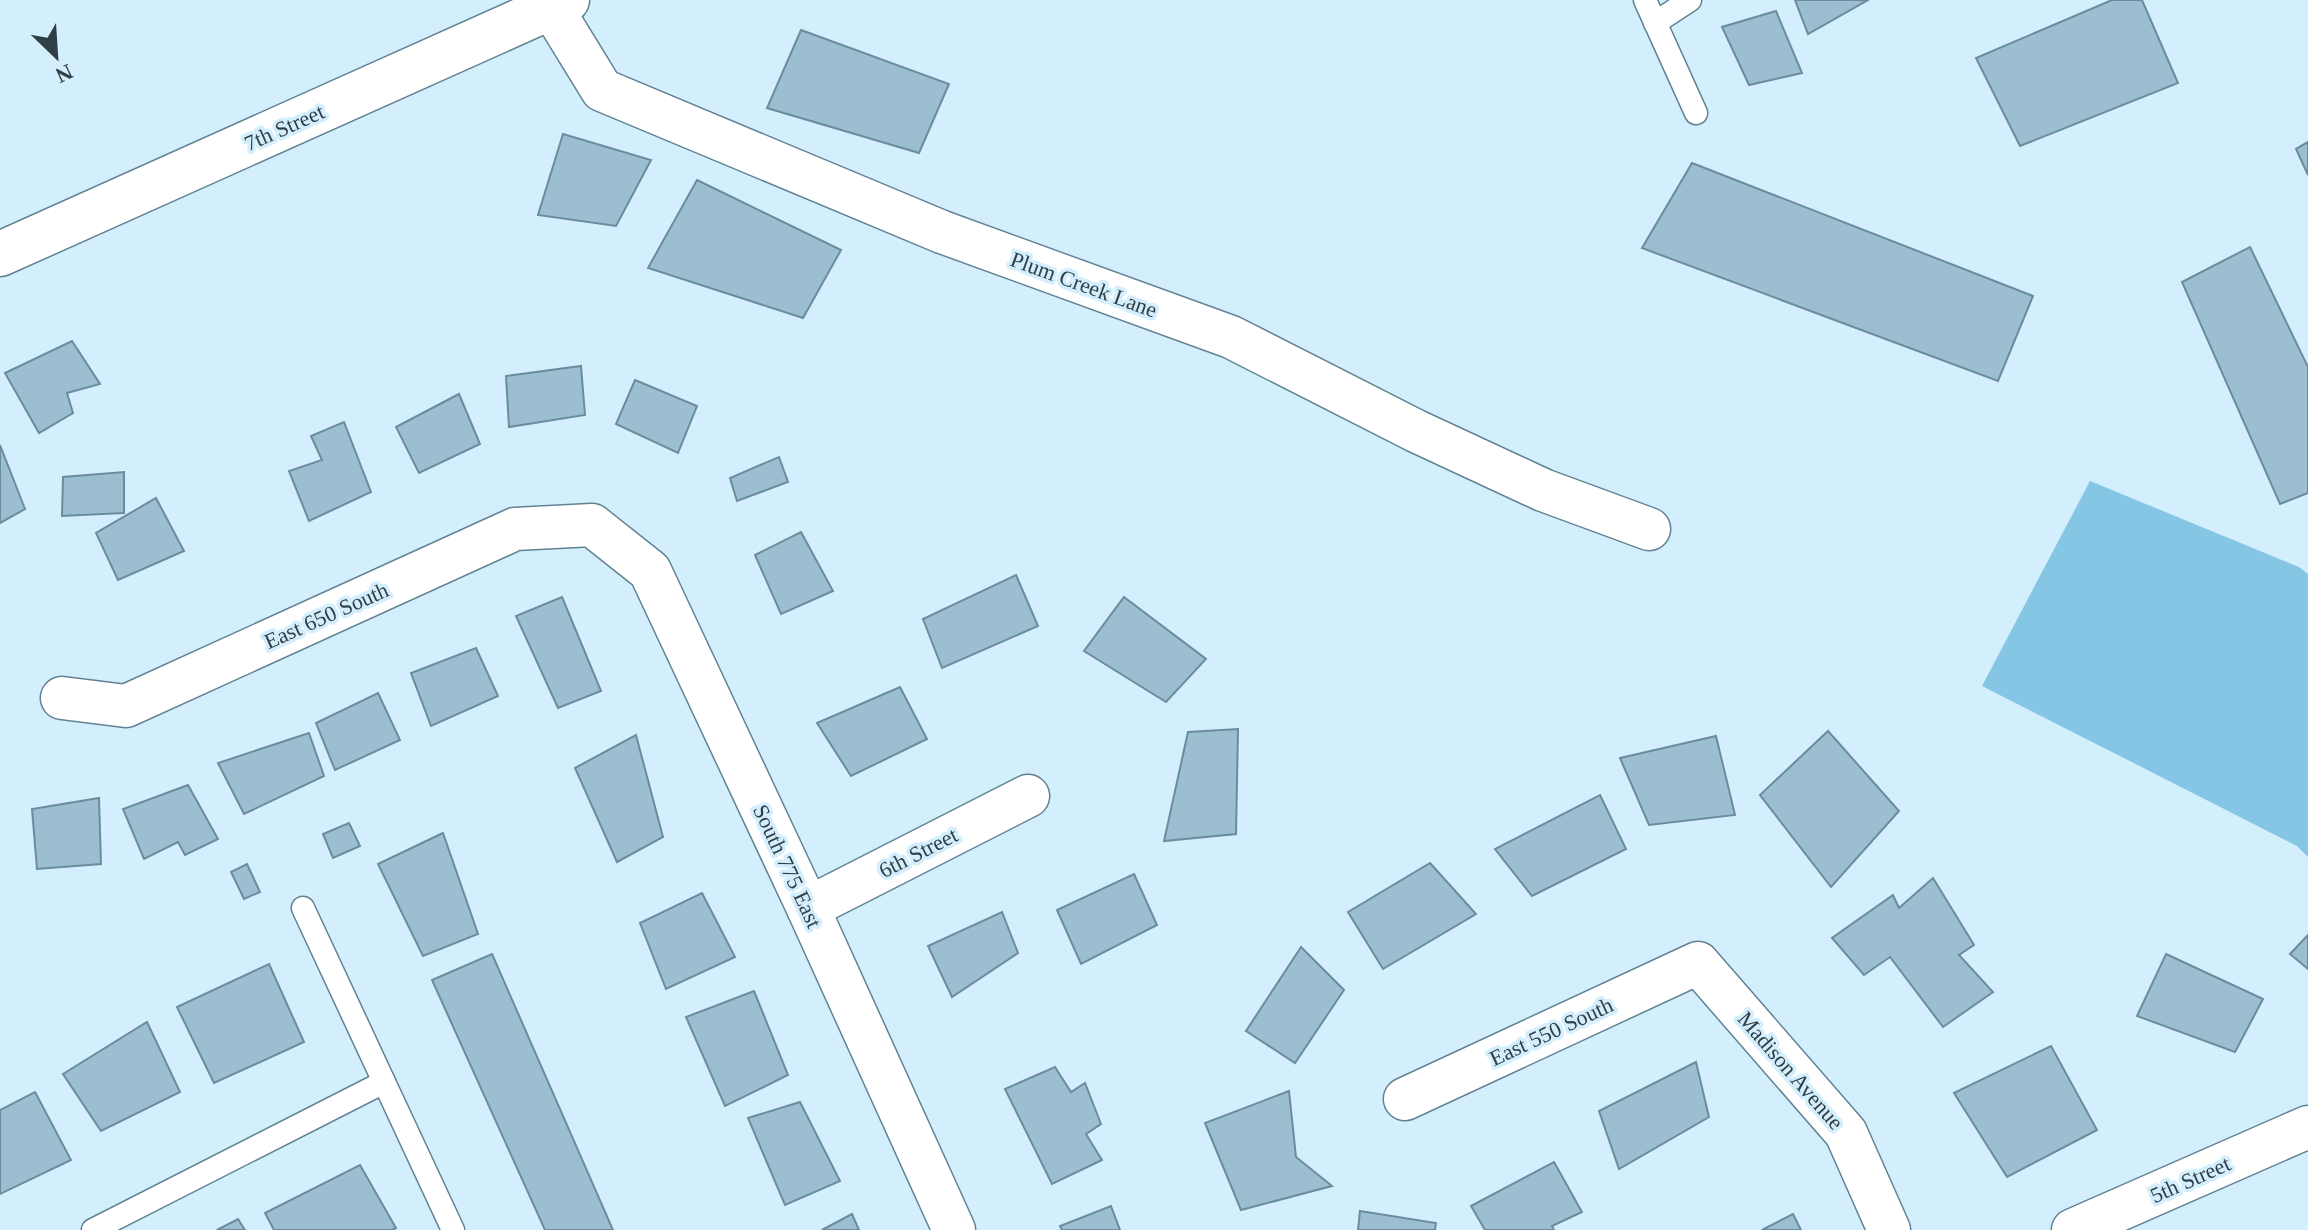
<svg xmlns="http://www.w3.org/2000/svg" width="2308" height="1230" viewBox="0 0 2308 1230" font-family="Georgia,serif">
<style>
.green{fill:#86c6e5}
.building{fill:#9bbed0;stroke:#6b8c9d;stroke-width:2}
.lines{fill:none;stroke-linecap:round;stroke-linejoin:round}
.service-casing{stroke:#628393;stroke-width:25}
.minor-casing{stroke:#628393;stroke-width:45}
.tertiary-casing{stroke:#628393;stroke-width:47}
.service{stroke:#fff;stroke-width:22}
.minor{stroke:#fff;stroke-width:42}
.tertiary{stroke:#fff;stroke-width:44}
.labels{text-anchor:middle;stroke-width:7;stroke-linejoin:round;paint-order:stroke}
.street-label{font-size:22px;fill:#303f46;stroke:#d3effe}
</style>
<rect width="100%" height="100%" fill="#d3effe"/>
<polygon class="green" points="2090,481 2299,567 2308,574 2308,857 2297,846 1982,686"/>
<g class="building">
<polygon points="1795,0 1868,0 1808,34"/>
<polygon points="2112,0 2142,0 2178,83 2020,146 1976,58"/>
<polygon points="1776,11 1802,73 1749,85 1722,27"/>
<polygon points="801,30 949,84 919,153 767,108"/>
<polygon points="563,134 651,160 616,226 538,215"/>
<polygon points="2308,142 2308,175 2296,149"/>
<polygon points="1692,163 2033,296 1998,381 1642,248"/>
<polygon points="697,180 841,250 803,318 648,268"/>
<polygon points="2250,247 2308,367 2308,493 2280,504 2182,282"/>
<polygon points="72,341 100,384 67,393 73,413 39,433 5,373"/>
<polygon points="581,366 585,415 509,427 506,376"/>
<polygon points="635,380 697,406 678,453 616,424"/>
<polygon points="459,394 480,444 419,473 396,427"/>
<polygon points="344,422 371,492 309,521 289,471 322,460 311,436"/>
<polygon points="0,445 25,509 0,523"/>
<polygon points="779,457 788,482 737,501 730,478"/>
<polygon points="124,472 124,513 62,516 63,477"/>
<polygon points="156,498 184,551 118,580 96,533"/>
<polygon points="801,532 833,591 781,614 755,555"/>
<polygon points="1016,575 1038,626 942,668 923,619"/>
<polygon points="562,597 601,691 558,708 516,616"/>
<polygon points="1124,597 1206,659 1166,702 1084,651"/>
<polygon points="476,648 498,696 431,726 411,673"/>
<polygon points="900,687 927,739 851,776 817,723"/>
<polygon points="378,693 400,740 335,770 316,723"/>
<polygon points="1238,729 1236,834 1164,841 1188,732"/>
<polygon points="1828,731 1899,811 1831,887 1760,795"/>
<polygon points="309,733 324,776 244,814 218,763"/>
<polygon points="636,735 663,837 617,862 575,768"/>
<polygon points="1716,736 1735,815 1649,825 1620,758"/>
<polygon points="188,785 218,839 185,855 178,842 144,859 123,809"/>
<polygon points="1600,795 1626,849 1532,896 1495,849"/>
<polygon points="99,798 101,864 37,869 32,809"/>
<polygon points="349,823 360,846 333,858 323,834"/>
<polygon points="443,833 478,934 423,956 378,864"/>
<polygon points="1430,863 1476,914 1383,969 1348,912"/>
<polygon points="247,864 260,892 244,899 231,872"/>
<polygon points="1134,874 1157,925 1081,964 1057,910"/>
<polygon points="1933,878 1974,945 1959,955 1993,992 1943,1027 1890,957 1864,975 1832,938 1893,895 1899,908"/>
<polygon points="702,893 735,957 666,989 640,923"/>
<polygon points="1002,912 1018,953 952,997 928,946"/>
<polygon points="2308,935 2308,969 2290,954"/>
<polygon points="1301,947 1344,990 1295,1063 1246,1031"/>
<polygon points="492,954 613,1230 545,1230 432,980"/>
<polygon points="2166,954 2263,999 2235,1052 2137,1016"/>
<polygon points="269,964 304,1042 214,1083 177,1007"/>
<polygon points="754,991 788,1075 725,1106 686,1017"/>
<polygon points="147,1022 180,1092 101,1131 63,1074"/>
<polygon points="2051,1046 2097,1130 2007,1177 1954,1093"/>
<polygon points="1696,1062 1709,1117 1619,1169 1599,1111"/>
<polygon points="1055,1067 1071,1092 1085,1083 1101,1124 1086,1134 1102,1160 1052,1184 1005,1089"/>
<polygon points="1289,1091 1296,1157 1332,1186 1241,1210 1205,1123"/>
<polygon points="35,1092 71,1160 0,1194 0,1110"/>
<polygon points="800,1102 840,1181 785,1205 748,1118"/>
<polygon points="1554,1162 1582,1212 1552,1226 1554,1230 1485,1230 1471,1206"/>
<polygon points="360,1165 396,1228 392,1230 274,1230 265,1213"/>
<polygon points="1111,1206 1120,1230 1062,1230 1060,1226"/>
<polygon points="1360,1211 1436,1223 1435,1230 1358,1230"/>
<polygon points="852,1214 859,1230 822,1230"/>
<polygon points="1793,1214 1801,1230 1762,1230"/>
<polygon points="238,1219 245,1230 217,1230"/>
</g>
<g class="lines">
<g class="service-casing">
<g id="service">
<polyline points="1645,0 1696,113"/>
<polyline points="1655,23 1690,0"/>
<polyline points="303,908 453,1230"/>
<polyline points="93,1230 384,1082"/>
</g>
</g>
<g class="minor-casing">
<g id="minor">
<polyline points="551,7 602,90 942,232 1231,337 1416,431 1543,490 1649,529"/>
<polyline points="62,698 126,706 515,529 592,525 650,571 808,908 954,1230"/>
<polyline points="808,908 1028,796"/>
<polyline points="1405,1099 1698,963 1846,1133 1889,1230"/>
<polyline points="2073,1230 2308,1127"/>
</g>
</g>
<g class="tertiary-casing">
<polyline id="tertiary" points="0,254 567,0"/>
</g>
<use href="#service" class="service"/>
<use href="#minor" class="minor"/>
<use href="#tertiary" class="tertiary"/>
</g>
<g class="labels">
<g class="street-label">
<text transform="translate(284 127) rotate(-24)" y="8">7th Street</text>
<text transform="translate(1084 284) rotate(20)" y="8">Plum Creek Lane</text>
<text transform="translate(326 615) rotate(-24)" y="8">East 650 South</text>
<text transform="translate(918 852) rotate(-27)" y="8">6th Street</text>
<text transform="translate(788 866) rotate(65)" y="8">South 775 East</text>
<text transform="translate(1551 1031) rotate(-25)" y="8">East 550 South</text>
<text transform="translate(1791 1070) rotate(49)" y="8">Madison Avenue</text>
<text transform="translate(2190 1179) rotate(-24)" y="8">5th Street</text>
</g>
</g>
<g transform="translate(56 56) rotate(155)" stroke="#d3effe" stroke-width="6" paint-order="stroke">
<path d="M0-6L14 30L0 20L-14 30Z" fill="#303f46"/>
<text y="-12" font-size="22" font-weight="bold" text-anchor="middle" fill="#303f46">N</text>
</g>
</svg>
